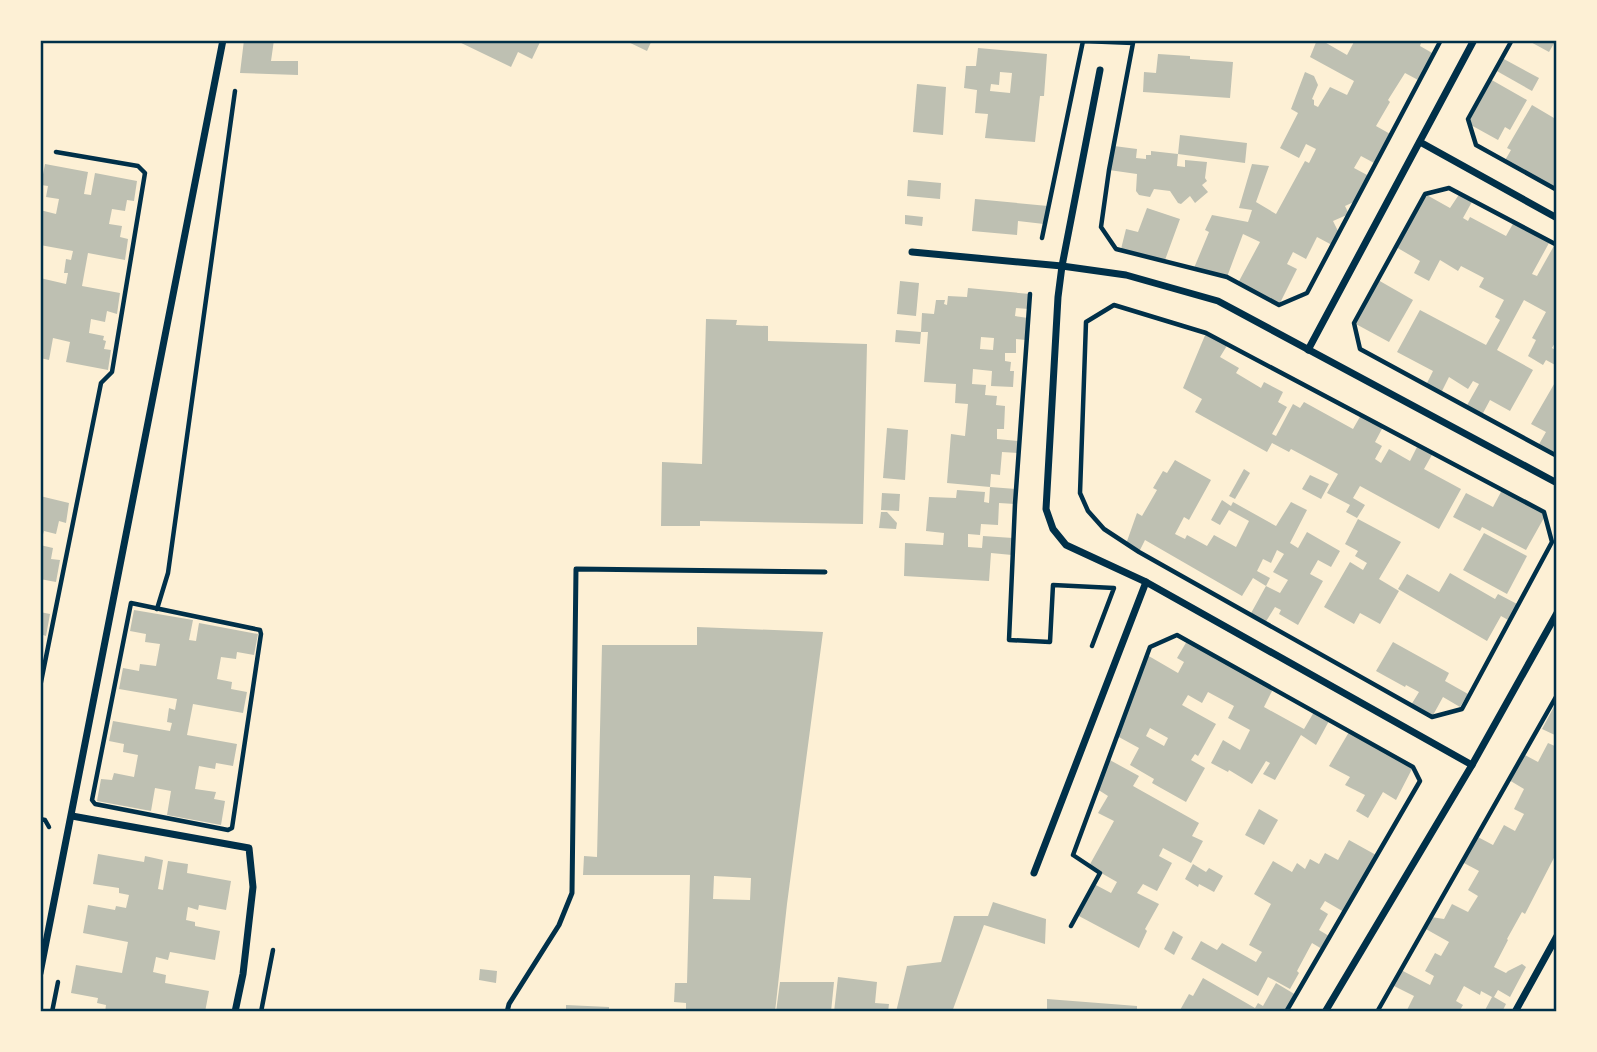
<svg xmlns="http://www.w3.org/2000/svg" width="1597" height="1052" viewBox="0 0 1597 1052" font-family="Arial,sans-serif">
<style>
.building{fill:#bec0b2;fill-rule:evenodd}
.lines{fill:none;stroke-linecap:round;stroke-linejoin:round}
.path{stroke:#003049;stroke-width:4.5}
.service{stroke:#003049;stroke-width:5}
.minor{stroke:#003049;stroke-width:7}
.neatline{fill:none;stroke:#003049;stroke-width:2.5}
</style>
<rect width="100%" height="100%" fill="#fdf0d5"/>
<g class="building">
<polygon points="244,40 274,40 271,61 298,61 298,75 240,73"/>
<polygon points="455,40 541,40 532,59 518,52 511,67"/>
<polygon points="624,40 652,40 647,51"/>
<polygon points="1317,40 1321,40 1347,55 1355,40 1422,40 1420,46 1434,54 1420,81 1405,73 1388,100 1390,102 1376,126 1392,135 1376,164 1361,156 1354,168 1369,176 1356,201 1345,206 1349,214 1333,221 1339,233 1332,245 1317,237 1306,259 1293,252 1287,264 1297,269 1279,305 1238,283 1260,242 1243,234 1227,277 1194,268 1209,232 1205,230 1212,215 1248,222 1252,210 1239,208 1252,164 1269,166 1256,202 1276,214 1305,161 1309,163 1316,149 1306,144 1299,158 1280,148 1298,113 1291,109 1305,72 1314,76 1318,85 1312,99 1314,100 1314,105 1318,107 1330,87 1347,95 1354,81 1310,57"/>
<polygon points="1527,40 1556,40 1549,52"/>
<path d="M 978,48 L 1047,54 L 1044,96 L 1040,96 L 1035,142 L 985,138 L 988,114 L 975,113 L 977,90 L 964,88 L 966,66 L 976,66 ZM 1000,72 L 1012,73 L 1010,93 L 990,91 L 991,84 L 999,85 Z"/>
<polygon points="1158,54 1190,56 1190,59 1233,62 1230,98 1143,92 1144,72 1156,73"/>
<polygon points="1502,58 1539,78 1532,91 1495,70"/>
<polygon points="1490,79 1527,100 1510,130 1505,127 1498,140 1469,124 1468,119"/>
<polygon points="917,84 946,87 943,135 913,132"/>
<polygon points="1532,105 1554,118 1557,112 1557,190 1504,162 1511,150 1507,148"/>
<polygon points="1180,135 1247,143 1245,163 1178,154 1177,166 1185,167 1185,160 1207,162 1205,178 1207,181 1202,185 1208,192 1195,203 1190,196 1181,204 1178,203 1170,191 1154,189 1150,197 1139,195 1136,191 1137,174 1109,170 1114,146 1137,149 1136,158 1146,159 1146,155 1151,155 1151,151 1178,154"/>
<polygon points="45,164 88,172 84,194 91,195 95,173 137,181 134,201 127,200 125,211 112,209 109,224 122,226 120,237 128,239 125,260 88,253 82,286 120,293 117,314 107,311 105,322 91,319 89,333 104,336 103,340 106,341 104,349 111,350 108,370 66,362 70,342 53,338 49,360 40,358 40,278 66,284 68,273 64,273 66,259 71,260 73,251 40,245 40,210 56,214 59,199 46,197 48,186 41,185"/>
<polygon points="908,180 941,183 940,199 907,196"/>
<polygon points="1460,193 1473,200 1463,218 1468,221 1470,217 1506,236 1514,222 1549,243 1532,274 1537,276 1555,244 1557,245 1557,339 1552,348 1557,351 1557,366 1546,360 1543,365 1528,356 1536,340 1532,338 1546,312 1524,300 1497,350 1533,370 1510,411 1490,400 1482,415 1466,407 1479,384 1473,381 1468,389 1449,377 1441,393 1426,385 1433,371 1397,352 1420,310 1486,345 1500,320 1495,317 1504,300 1479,287 1484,278 1461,266 1458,271 1440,260 1429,281 1414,273 1420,261 1396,247 1425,194 1450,208"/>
<polygon points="975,199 1048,206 1044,224 1018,221 1017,235 972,231"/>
<polygon points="1147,208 1180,219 1165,260 1121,249 1126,229 1138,232"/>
<polygon points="905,215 923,217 922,226 905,224"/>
<polygon points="1378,280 1413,300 1389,342 1354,323"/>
<polygon points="900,281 919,283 916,316 897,314"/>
<path d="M 968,288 L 1030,294 L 1029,309 L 1016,308 L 1015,316 L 1028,318 L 1026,340 L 1016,339 L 1016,353 L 1005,353 L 1005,361 L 1011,362 L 1010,371 L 1014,371 L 1013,387 L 991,386 L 992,371 L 973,369 L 972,384 L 986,385 L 985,395 L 997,396 L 996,405 L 1005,406 L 1004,429 L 997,429 L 997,439 L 1019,441 L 1019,453 L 1002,452 L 1000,475 L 991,474 L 990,487 L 947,483 L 951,434 L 965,436 L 968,404 L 955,403 L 956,384 L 924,382 L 928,332 L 921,332 L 920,344 L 895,342 L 896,330 L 921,332 L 922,313 L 934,314 L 936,300 L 945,300 L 944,304 L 947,305 L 948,296 L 967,297 ZM 981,337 L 994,338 L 993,350 L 980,349 Z"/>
<polygon points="706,319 737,320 736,325 768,326 768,341 867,344 863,524 700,521 700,526 661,526 662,462 702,464"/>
<polygon points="1206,333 1228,344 1220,357 1239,368 1236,373 1261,388 1264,382 1283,392 1278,402 1287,407 1272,434 1276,436 1293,404 1300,408 1304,402 1353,429 1361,415 1383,427 1375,442 1382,446 1375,459 1381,463 1389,449 1410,461 1418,445 1433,453 1424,469 1461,489 1439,529 1360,486 1353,498 1365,505 1357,518 1346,512 1350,505 1327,493 1338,474 1291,449 1289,452 1272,443 1267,452 1195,412 1202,399 1183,388"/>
<polygon points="1557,379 1557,450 1554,455 1538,446 1546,432 1531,424"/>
<polygon points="887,428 908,430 905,480 883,478"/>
<polygon points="1175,460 1211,480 1189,520 1184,517 1175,534 1185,539 1187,535 1207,546 1214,535 1236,547 1249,521 1229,510 1220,525 1211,520 1222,500 1231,506 1233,502 1276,526 1291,502 1307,510 1290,543 1298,548 1307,532 1340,551 1331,567 1318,560 1310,574 1323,581 1298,625 1279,614 1281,610 1275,607 1265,623 1250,615 1266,586 1280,593 1288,580 1273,572 1284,554 1277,550 1271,563 1263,559 1257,571 1270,578 1266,586 1253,578 1242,596 1145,540 1139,552 1126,544 1137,513 1142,516 1157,490 1153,488 1163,471 1167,473"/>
<polygon points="1244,469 1250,473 1235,499 1229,496"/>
<polygon points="1310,475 1329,484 1321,499 1302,489"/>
<polygon points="990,487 1016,489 1015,504 999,503 998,525 981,524 980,535 968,534 968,547 982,548 983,536 1013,538 1012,555 991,553 989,581 904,576 905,543 943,545 944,533 926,531 929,497 956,498 957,490 985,492 984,502 989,503"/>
<polygon points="1502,490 1544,512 1545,516 1526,550 1482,527 1480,531 1453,517 1466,493 1493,507"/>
<polygon points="882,493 900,494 899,511 881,510"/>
<polygon points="40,496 69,503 66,523 59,521 56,534 44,531 41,541"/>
<polygon points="881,512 887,512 897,523 896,529 879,528"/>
<polygon points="1358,519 1401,542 1379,579 1399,591 1380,624 1360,613 1354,624 1324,607 1350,562 1363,570 1367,563 1355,556 1358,551 1345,544"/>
<polygon points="1484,533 1527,556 1507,594 1463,570"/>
<polygon points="40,545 53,548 51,559 60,560 56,582 40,579"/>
<polygon points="1450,573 1495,599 1498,594 1519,605 1510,621 1501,616 1487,641 1398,589 1407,574 1439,592"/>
<polygon points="134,610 193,620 189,640 196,641 199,623 258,634 254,655 237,652 236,659 221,657 217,679 232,682 231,689 247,692 243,713 193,704 187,735 237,744 233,766 216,763 215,769 199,766 195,789 216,792 214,799 225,801 221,825 167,815 171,791 155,788 151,811 97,801 101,779 112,780 114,773 134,777 138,755 123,752 124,744 109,741 113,721 170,731 172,723 167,722 169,708 175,710 177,699 119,689 123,668 139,671 140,664 156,666 160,644 145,642 146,634 130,631"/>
<polygon points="40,612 50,614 46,636 40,634"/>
<path d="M 697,627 L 823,632 L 787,904 L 775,1012 L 686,1012 L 686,1003 L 674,1002 L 675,983 L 687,983 L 690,875 L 583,875 L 584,856 L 597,857 L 602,645 L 697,645 ZM 714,876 L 751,878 L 750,900 L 713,899 Z"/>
<path d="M 1187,641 L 1273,689 L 1264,707 L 1304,729 L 1314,712 L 1329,721 L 1316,745 L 1301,735 L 1275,780 L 1263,774 L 1270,763 L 1266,761 L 1252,784 L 1229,770 L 1228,772 L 1211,763 L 1223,740 L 1240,750 L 1250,730 L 1228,718 L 1234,706 L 1208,692 L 1202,703 L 1188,695 L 1182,705 L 1216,724 L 1198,756 L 1195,754 L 1191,760 L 1205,768 L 1186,802 L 1152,783 L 1154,779 L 1130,765 L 1139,748 L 1117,736 L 1127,715 L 1125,714 L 1147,655 L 1178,673 L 1184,662 L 1177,658 ZM 1150,728 L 1168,738 L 1164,746 L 1146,736 Z"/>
<polygon points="1393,642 1449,673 1445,681 1468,694 1460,707 1443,697 1432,717 1411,705 1419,692 1406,685 1405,687 1376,671"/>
<polygon points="1557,701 1557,736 1542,729"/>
<polygon points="1349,732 1413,767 1396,800 1383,792 1368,818 1356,811 1365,795 1345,785 1350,777 1329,766"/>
<polygon points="1548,743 1557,747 1557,852 1525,914 1522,912 1507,939 1508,940 1494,967 1506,973 1508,971 1522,964 1526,967 1519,980 1510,997 1498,990 1494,997 1506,1004 1502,1012 1484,1012 1492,997 1481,991 1480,995 1464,986 1456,1001 1463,1005 1459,1012 1406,1012 1414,996 1392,985 1401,970 1430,985 1434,976 1425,971 1435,953 1441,956 1449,942 1424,928 1431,917 1444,919 1452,904 1468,912 1478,896 1468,890 1479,871 1462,862 1476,836 1493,845 1504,825 1515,831 1524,814 1514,809 1524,789 1509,780 1523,754 1538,762"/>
<polygon points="1108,759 1139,776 1133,786 1199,823 1192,836 1203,841 1191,863 1163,848 1159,856 1172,863 1157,891 1143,884 1137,893 1159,904 1145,929 1147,931 1139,948 1077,915 1094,884 1111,893 1117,882 1089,866 1114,821 1098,813 1108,796 1097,789"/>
<polygon points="1259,809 1278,820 1264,845 1245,835"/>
<polygon points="1349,840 1376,855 1344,912 1325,901 1320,909 1328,914 1319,930 1329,936 1322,949 1312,943 1297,971 1299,973 1290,989 1268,977 1258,996 1191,959 1201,941 1217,950 1222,943 1256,962 1262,952 1249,945 1271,904 1254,894 1273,861 1292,872 1297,863 1305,869 1310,859 1319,864 1325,853 1338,860"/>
<polygon points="98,854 144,862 145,856 163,860 158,889 163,890 168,861 188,864 187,873 231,881 226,910 199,905 198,910 188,907 186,920 195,922 195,926 220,931 215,960 170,952 168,960 156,957 153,972 166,975 165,983 209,991 205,1012 105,1012 106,1005 97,1003 98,998 71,993 76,965 122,973 128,942 83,933 88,905 115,910 116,906 126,908 129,895 119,893 119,888 93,884"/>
<polygon points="1193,864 1206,872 1209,868 1223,876 1214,892 1199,884 1198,887 1185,879"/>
<polygon points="993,902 1046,919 1045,944 984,925 952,1012 896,1012 907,966 941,962 954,916 988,916"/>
<polygon points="1173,931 1183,937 1174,955 1164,949"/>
<polygon points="480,969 497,971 496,983 479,980"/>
<polygon points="838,977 877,982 875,1003 889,1004 888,1012 834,1012"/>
<polygon points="1203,978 1255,1008 1258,1003 1263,1006 1276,983 1296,995 1286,1012 1179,1012 1189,994 1193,996"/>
<polygon points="780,982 834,982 831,1012 776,1012"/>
<polygon points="1047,999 1137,1006 1137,1012 1047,1012"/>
<polygon points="566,1005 609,1007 609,1012 566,1012"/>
</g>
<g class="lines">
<g class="path">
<polyline points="1512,40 1468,119 1476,145 1557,190"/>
<polyline points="1042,238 1083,41 1133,43 1109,170 1101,227 1116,249 1227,277 1279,305 1307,293 1441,40"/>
<polyline points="1557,245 1449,188 1425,194 1354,323 1360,349 1557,456"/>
<polyline points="1030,294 1015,504 1009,640 1050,642 1053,585 1114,588 1092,646"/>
<polygon points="1114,305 1206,333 1544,512 1552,542 1462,709 1432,717 1139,552 1104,529 1088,511 1080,493 1086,322"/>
<polygon points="131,603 260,630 261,634 232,828 228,830 95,804 92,800"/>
<polyline points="157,609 168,573 235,91"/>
<polyline points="40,687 101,383 112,372 145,173 138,166 56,152"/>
<polyline points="40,819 45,820 49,827"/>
<polyline points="1071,926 1100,873 1073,855 1150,647 1177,635 1413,767 1420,781 1286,1012"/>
<polyline points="52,1012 58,982"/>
<polyline points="261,1012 273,950"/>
<polyline points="1377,1012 1557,695"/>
</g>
<polyline class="service" points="507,1012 509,1004 559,925 572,893 576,569 825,572"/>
<g class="minor">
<polyline points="1100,70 1062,266 1058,297 1046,509 1053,529 1066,545 1146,582 1472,765"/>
<polyline points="1420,142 1557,218"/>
<polyline points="912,252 1062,266 1126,275 1218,301 1557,483"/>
<polyline points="1308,350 1474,40"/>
<polyline points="72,816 249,848 253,887 243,974 235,1012"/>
<polyline points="1034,873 1146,582"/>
<polyline points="40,973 223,40"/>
<polyline points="1325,1012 1472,765 1557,613"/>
<polyline points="1515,1012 1557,936"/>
</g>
</g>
<rect width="1597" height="1052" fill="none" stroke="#fdf0d5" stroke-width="84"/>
<rect x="42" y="42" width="1513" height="968" class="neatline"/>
</svg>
